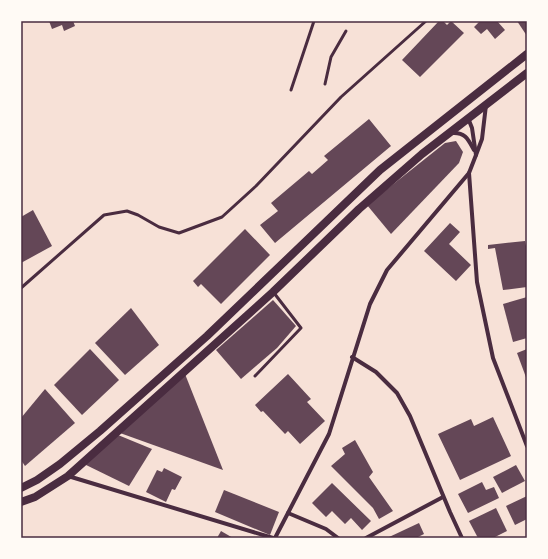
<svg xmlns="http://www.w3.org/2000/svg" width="548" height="559" viewBox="0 0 548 559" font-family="'Space Grotesk',sans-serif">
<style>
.building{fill:#644757}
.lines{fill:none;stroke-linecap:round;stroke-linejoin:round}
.service{stroke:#4a2c40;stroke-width:3}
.minor{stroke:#4a2c40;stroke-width:4}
.secondary{stroke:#4a2c40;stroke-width:8}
.neatline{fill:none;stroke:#4a2c40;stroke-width:1.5}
</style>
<rect width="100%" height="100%" fill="#f7e1d7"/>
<g class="building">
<polygon points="49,21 73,21 75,26 64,31 62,25 52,29"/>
<polygon points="439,21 443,21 447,25 451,21 464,33 420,77 402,60"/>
<polygon points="480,21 497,21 505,30 495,39 487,29 481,34 474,27"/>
<polygon points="517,21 527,21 527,36"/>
<polygon points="369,119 391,146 275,243 260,225 278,211 271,203 309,171 312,174 328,160 324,156"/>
<polygon points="456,141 463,152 459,163 391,234 367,205 445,143"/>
<polygon points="33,210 52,246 21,263 21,217"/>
<polygon points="450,223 460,232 449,244 471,265 456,281 424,251"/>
<polygon points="245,229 270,255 221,304 201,284 198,287 193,281"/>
<polygon points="525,241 527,251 527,287 503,290 495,248 488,249 488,245"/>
<polygon points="527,297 527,338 513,342 503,304"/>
<polygon points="273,300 296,326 277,348 241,379 216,350"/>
<polygon points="131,308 159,345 125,375 95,343"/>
<polygon points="90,349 119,380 82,415 54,385"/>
<polygon points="527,349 527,380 517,353"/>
<polygon points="185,374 223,470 120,433"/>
<polygon points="288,374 311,399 307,402 325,421 300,444 288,431 285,434 263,411 261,412 255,405"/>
<polygon points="45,389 75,423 25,466 21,460 21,418"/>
<polygon points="493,417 511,456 460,480 438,434 471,419 474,426"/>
<polygon points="118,435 152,449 129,486 82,463"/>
<polygon points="355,440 373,472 369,477 393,511 379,519 373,508 331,466 345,454 342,448"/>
<polygon points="516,465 525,481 502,493 493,477"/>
<polygon points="164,468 182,477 175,490 172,489 166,502 146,492 157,470 162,472"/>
<polygon points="482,482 486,490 494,487 499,498 468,513 458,494"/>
<polygon points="332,483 371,521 362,530 351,518 345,524 332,511 326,517 312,503"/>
<polygon points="224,490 279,512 270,535 215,512"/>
<polygon points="527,496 527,519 515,525 506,506"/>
<polygon points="496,508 507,531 493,538 478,538 469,521"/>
<polygon points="419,523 424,534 416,538 387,538"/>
<polygon points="221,531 233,538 217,538"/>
</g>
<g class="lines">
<g class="service">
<polyline points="325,84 331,57 346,31"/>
<polyline points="291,90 314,21"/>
<polyline points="21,288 104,215 127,211 138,215 159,227 179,233 222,217 256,186 341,97 426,21"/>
<polyline points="255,376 301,328 274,293"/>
</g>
<g class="minor">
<path d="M 452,133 C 465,132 468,139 474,150"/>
<polyline points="476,155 482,139 486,105"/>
<polyline points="469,173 477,282 493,358 527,446"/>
<polyline points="352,357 376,372 397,393 410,416 450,512 462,538"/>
<polyline points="68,476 273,538"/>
<polyline points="288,513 326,529 338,538"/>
<polyline points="275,538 329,434 370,304 387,270 469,173 476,155 472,128 468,118"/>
<polyline points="366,538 443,497"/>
</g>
<g class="secondary">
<polyline points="21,488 37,480 60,464 100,431 207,336 380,170 527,54"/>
<polyline points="21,502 35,497 68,476 273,292 359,209 422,154 527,73"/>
</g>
</g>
<rect width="548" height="559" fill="none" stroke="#fffaf5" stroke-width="44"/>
<rect x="22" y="22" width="504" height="515" class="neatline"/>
</svg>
